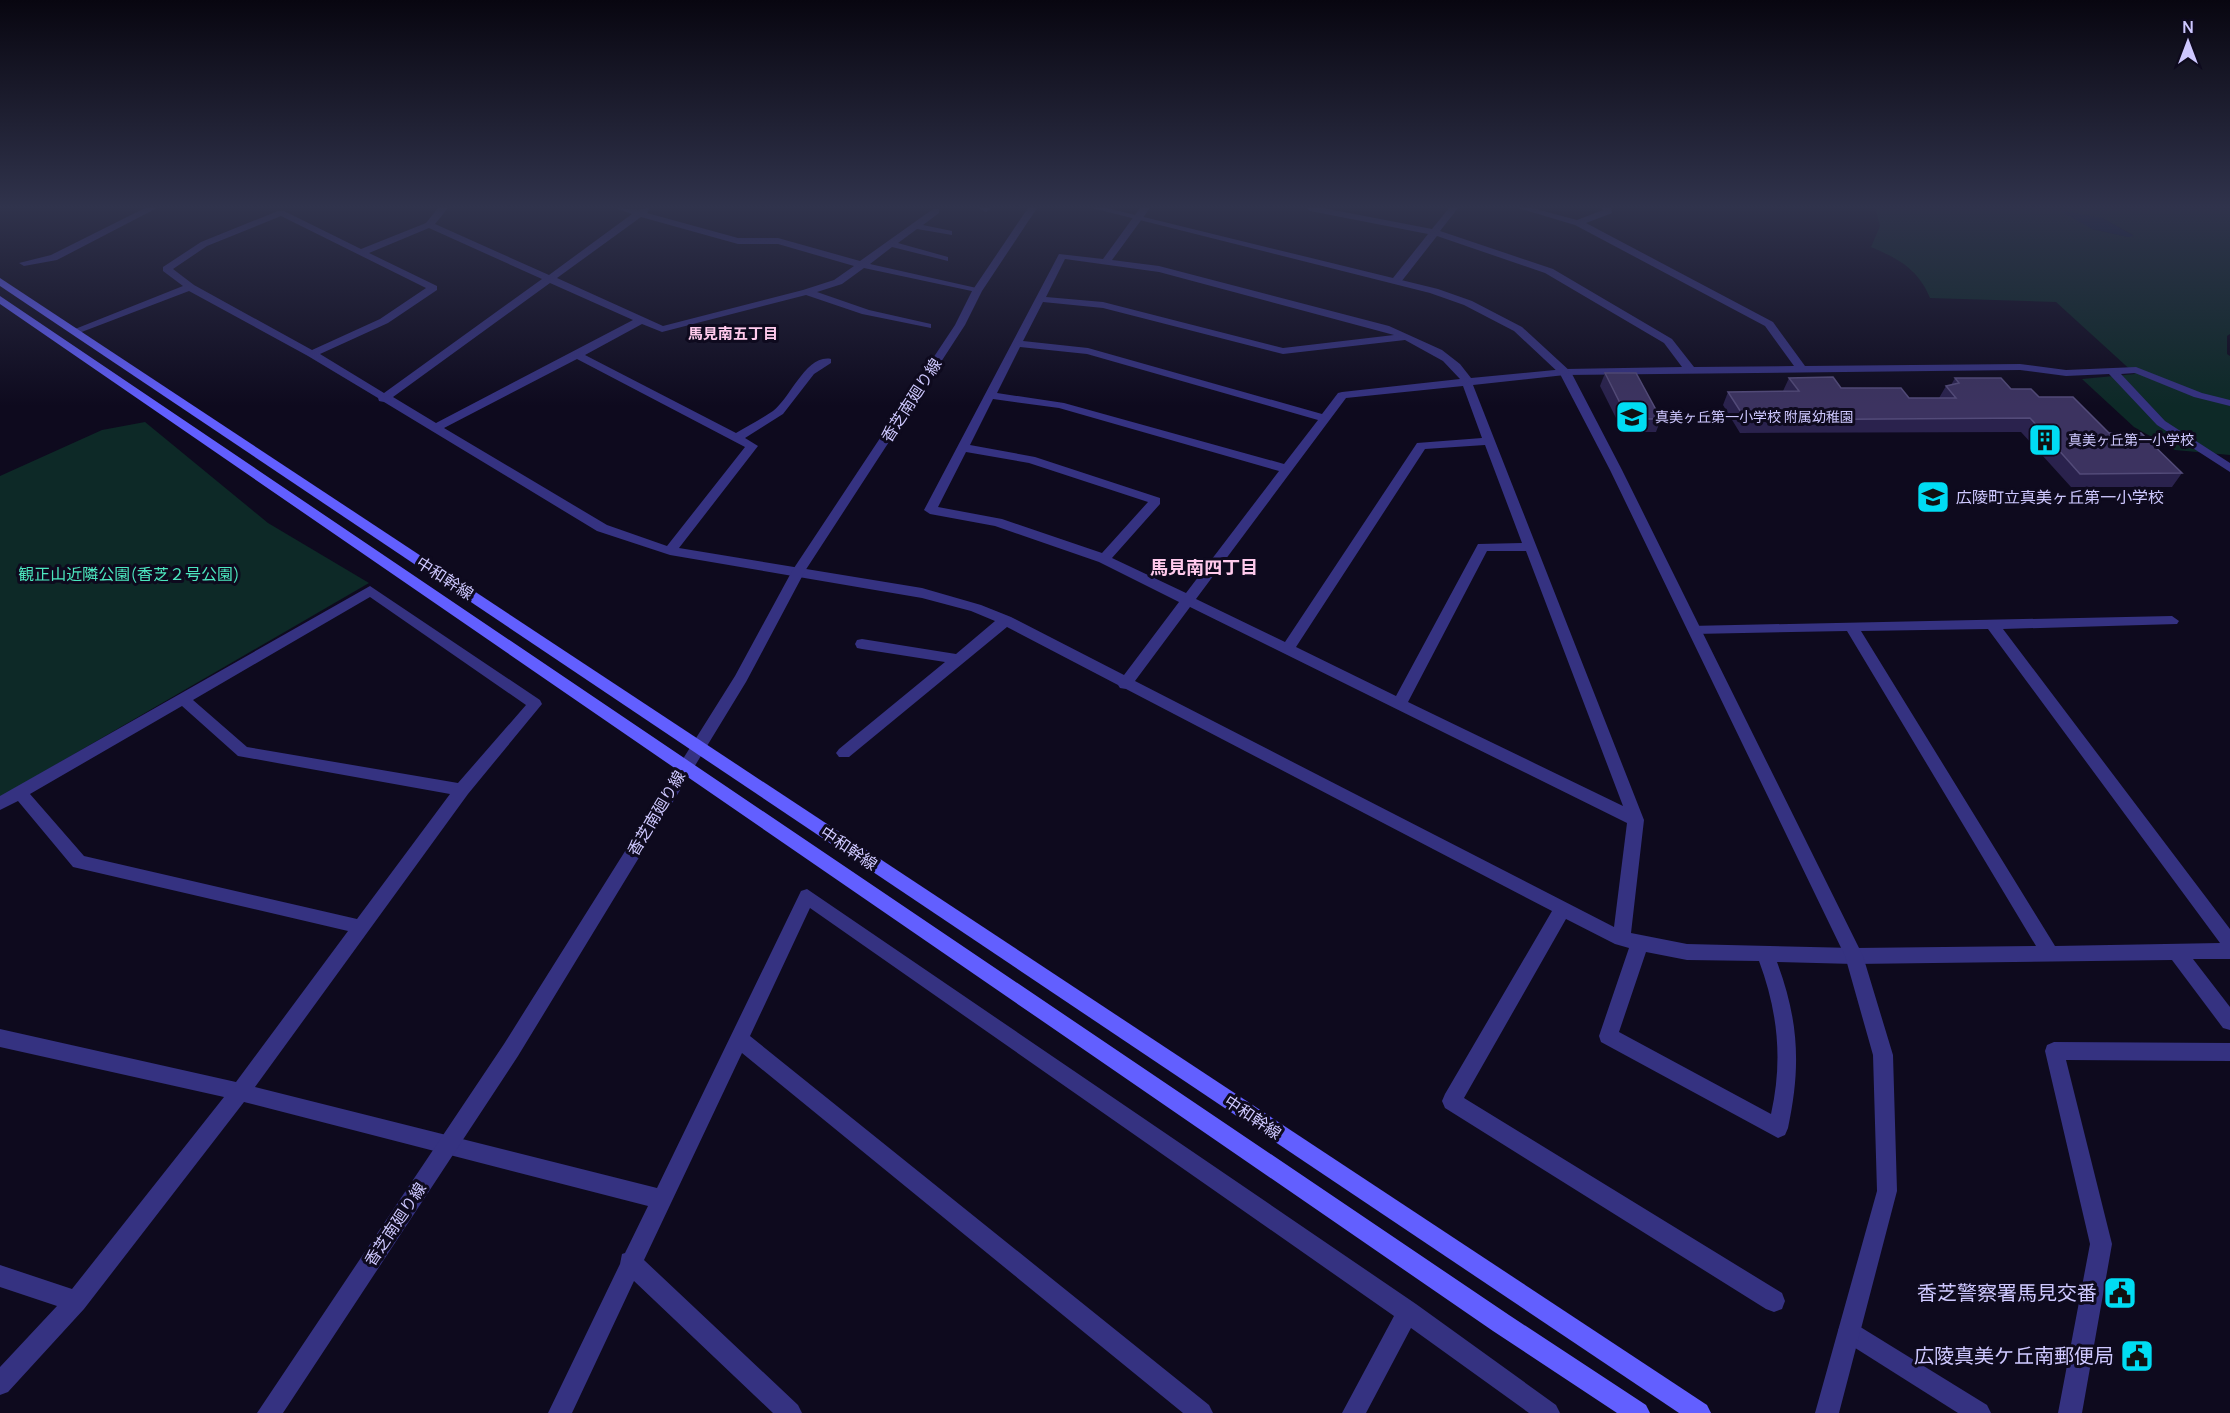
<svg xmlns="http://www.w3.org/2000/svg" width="2230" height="1413" viewBox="0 0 2230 1413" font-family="Manrope,'Noto Sans JP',sans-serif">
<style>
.green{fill:#0d2927;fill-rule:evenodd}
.water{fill:#051a3c}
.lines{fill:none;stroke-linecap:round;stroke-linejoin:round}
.minor{fill:#353281;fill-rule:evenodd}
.tertiary{fill:#353281;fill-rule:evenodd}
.secondary{fill:#625fff;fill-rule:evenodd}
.wall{fill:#2a224d}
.building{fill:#3c3360;stroke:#534b79;stroke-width:1.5}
.labels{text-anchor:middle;stroke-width:6;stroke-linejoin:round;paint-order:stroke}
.far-poi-label{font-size:14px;fill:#cec8ff;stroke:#0e0a1e;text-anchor:start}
.far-neighbourhood-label{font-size:15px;font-weight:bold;fill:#ffcaec;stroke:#0e0a1e}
.street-label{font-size:16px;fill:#cec8ff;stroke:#0e0a1e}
.poi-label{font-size:16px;fill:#cec8ff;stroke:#0e0a1e;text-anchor:start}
.park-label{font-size:16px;fill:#4ce7bf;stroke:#0e0a1e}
.neighbourhood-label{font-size:18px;font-weight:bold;fill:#ffcaec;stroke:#0e0a1e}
.near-poi-label{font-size:20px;fill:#cec8ff;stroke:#0e0a1e;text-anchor:end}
</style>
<rect width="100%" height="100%" fill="#0e0a1e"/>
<g class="green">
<path d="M 1875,208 L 2230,208 L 2230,334 L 2227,336 L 2227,354 L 2230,356 L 2230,455 L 2175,450 L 2134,427 L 2082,379 L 2135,374 L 2056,302 L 1930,298 C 1918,269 1899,259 1871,247 L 1880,226 ZM 2076,217 L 2102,218 L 2133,235 L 2128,237 L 2092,229 Z"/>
<polygon points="145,422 268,523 369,583 0,797 0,476 102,430"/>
</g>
<polygon class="water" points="2059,210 2102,218 2134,236 2128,237 2092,229"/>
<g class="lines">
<g class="minor">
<polygon points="145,208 157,208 57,260 24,266 19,263 51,255"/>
<path d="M 438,208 L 448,208 L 435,224 L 549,275 L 632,214 L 616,208 L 638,210 L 650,208 L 647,213 L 738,238 L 778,238 L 860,261 L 933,209 L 939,209 L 939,213 L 923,225 L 952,231 L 952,235 L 917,229 L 898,243 L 948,257 L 948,261 L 892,247 L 870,264 L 981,289 L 981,293 L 864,268 L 842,284 L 817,292 L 869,310 L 931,324 L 931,328 L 862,314 L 806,295 L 662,332 L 642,324 L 585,355 L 736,433 C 748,426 761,419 773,411 C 790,399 806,354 831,359 L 831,363 L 814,374 L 783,414 L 745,438 L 758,446 L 679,548 L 922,588 L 981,605 L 1011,617 L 1124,675 L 1179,602 L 1099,562 L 995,526 L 930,514 L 924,510 L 1059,254 L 1103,259 L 1140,208 L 1150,208 L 1112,260 L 1159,266 L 1389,326 L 1442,350 L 1460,364 L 1471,378 L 1565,369 L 1682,367 L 1664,343 L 1545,273 L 1437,236 L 1401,282 L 1393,282 L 1393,278 L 1428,234 L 1310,211 L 1306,208 L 1323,208 L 1432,229 L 1449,208 L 1458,208 L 1440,231 L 1553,269 L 1672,339 L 1694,367 L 1794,366 L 1765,326 L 1575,225 L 1518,208 L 1532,208 L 1577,220 L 1603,210 L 1602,208 L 1611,208 L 1612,213 L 1586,223 L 1773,322 L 1805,366 L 2020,364 L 2066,370 L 2136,367 L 2202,393 L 2230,400 L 2230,406 L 2194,397 L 2135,373 L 2121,374 L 2165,421 L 2230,463 L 2230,472 L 2157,425 L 2109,374 L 2066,376 L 2020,370 L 1565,375 L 1473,385 L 1644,820 L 1631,933 L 1687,944 L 1854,948 L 2036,946 L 1847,631 L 1694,634 L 1687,629 L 1689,626 L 2172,616 L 2179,621 L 2177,624 L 2003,629 L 2230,929 L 2230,959 L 2193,959 L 2230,1007 L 2230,1030 L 2223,1028 L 2172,960 L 1854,964 L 1777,962 C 1799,1021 1801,1067 1788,1128 L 1785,1135 L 1778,1138 L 1601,1042 L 1599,1036 L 1629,948 L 1615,944 L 1566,919 L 1464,1098 L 1782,1293 L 1785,1301 L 1782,1309 L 1774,1312 L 1766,1309 L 1445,1108 L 1442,1101 L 1445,1094 L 1552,911 L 1126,689 L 1120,688 L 1118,685 L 1007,627 L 849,757 L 839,757 L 836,753 L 839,749 L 945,662 L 862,649 L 857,648 L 855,644 L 857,640 L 862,639 L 956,654 L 995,621 L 971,611 L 922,598 L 670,555 L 597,531 L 384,402 L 379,401 L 378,398 L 308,356 L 189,291 L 79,333 L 70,331 L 183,286 L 163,271 L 163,267 L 201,242 L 278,211 L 284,211 L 361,249 L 426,223 ZM 281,216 L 426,288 L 380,319 L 312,350 L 194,285 L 173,269 L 207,246 ZM 641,217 L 738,244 L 778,244 L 854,266 L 834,280 L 803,290 L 663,326 L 557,278 ZM 429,228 L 542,279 L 384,393 L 320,354 L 388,323 L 437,290 L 437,286 L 369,253 ZM 1065,259 L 1159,272 L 1394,335 L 1283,348 L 1103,302 L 1046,297 ZM 550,283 L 633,320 L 436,423 L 393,397 ZM 1043,302 L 1103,308 L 1283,354 L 1405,340 L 1443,361 L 1460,379 L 1342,392 L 1338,393 L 1322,414 L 1088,348 L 1023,341 ZM 1020,347 L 1087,354 L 1318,420 L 1284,464 L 1064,403 L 997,393 ZM 577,359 L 745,447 L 667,546 L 607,525 L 444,428 ZM 1463,386 L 1482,438 L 1417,443 L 1285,642 L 1196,599 L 1346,398 ZM 993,399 L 1059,408 L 1279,471 L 1186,593 L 1112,558 L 1160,504 L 1160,498 L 1035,457 L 970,445 ZM 1485,445 L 1522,543 L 1478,544 L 1396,696 L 1296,647 L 1425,449 ZM 966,452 L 1029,463 L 1148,502 L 1102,553 L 1002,519 L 938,507 ZM 1487,551 L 1526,551 L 1623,806 L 1408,702 ZM 1190,607 L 1627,823 L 1614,927 L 1135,681 ZM 1988,629 L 2220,943 L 2055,946 L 1861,631 ZM 1646,952 L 1687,960 L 1759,961 C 1778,1012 1783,1061 1771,1114 L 1619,1032 Z"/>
<polygon points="978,208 990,208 991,209 986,212"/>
<path d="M 370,586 L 540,700 L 542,704 L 468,794 L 255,1087 L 657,1188 L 801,891 L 807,889 L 1416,1304 L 1556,1405 L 1560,1413 L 1529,1413 L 1411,1328 L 1366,1413 L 1342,1413 L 1394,1316 L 810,908 L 750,1036 L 1209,1405 L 1213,1413 L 1183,1413 L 742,1053 L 644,1260 L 798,1405 L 802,1413 L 773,1413 L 634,1281 L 572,1413 L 548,1413 L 620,1264 L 622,1254 L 625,1253 L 648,1206 L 244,1102 L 84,1309 L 8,1392 L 0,1395 L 0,1367 L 57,1306 L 0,1287 L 0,1265 L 72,1289 L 224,1097 L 0,1047 L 0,1029 L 236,1082 L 348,931 L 73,867 L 18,801 L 0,810 L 0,796 ZM 370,597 L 526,705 L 458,783 L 247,747 L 193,700 ZM 182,706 L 238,756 L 450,794 L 357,919 L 84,856 L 30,794 Z"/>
<polygon points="2054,1042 2230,1043 2230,1061 2066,1060 2112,1244 2082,1413 2058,1413 2090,1244 2045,1051 2047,1045"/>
<polygon points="1849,1320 1987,1405 1991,1413 1958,1413 1841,1339 1838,1331 1841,1323"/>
</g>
<g class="tertiary">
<polygon points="1028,208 1037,208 982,291 965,325 805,571 746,682 518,1056 283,1413 257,1413 504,1044 735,676 792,571 955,325 972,291"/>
<polygon points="1092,208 1107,208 1438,289 1472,301 1522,327 1571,372 1622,470 1863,956 1893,1055 1897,1191 1839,1413 1815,1413 1877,1191 1873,1055 1845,956 1610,470 1560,374 1514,331 1464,305 1430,293"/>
</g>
<g class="secondary">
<polygon points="0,278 1707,1405 1711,1413 1679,1413 0,286"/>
<polygon points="0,296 1509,1315 1646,1405 1650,1413 1617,1413 1493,1331 0,304"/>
</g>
</g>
<g class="wall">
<polygon points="1605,373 1661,419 1656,432 1623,432 1600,386"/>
<polygon points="1789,378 1841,388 1909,398 1939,398 1946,386 1951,385 1955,378 2011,389 2039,397 2109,433 2182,473 2172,487 2071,487 2021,432 1740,433 1723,405 1728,392 1783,391"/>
</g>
<g class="building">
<polygon points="1605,373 1636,373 1661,419 1628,419"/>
<polygon points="1833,377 1841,388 1901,388 1909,398 1956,398 1946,386 1959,383 1955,378 2001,378 2011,389 2031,389 2039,397 2073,397 2109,433 2141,433 2182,473 2080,474 2030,418 1746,420 1728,392 1799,391 1789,378"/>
</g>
<linearGradient id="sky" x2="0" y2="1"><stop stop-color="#080610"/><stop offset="0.51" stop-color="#30334c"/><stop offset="1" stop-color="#30334c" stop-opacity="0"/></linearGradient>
<rect width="2230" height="406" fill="url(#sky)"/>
<defs>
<g id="school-square" transform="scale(1.725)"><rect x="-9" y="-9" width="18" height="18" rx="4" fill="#00dcf3" stroke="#0e0a1e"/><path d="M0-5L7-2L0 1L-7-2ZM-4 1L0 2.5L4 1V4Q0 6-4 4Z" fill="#111"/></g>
<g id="building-square" transform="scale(1.725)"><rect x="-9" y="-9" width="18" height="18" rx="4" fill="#00dcf3" stroke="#0e0a1e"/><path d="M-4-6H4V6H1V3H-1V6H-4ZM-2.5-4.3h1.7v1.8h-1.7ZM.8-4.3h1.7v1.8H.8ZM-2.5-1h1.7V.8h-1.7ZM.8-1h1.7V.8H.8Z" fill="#111"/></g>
<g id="civic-square" transform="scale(1.725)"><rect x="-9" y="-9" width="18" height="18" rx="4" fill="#00dcf3" stroke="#0e0a1e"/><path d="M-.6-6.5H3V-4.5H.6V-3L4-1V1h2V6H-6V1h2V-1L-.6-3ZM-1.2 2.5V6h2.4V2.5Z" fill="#111"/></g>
</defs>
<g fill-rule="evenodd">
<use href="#school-square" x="1632" y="417"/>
<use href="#building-square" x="2045" y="440"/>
<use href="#school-square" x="1933" y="497"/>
<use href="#civic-square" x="2120" y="1293"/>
<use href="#civic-square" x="2137" y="1356"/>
</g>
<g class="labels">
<g class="far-poi-label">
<text x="1655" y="422">真美ヶ丘第一小学校 附属幼稚園</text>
<text x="2068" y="445">真美ヶ丘第一小学校</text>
</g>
<g class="far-neighbourhood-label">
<text x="733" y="339">馬見南五丁目</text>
</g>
<g class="street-label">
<text transform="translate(911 400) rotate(-57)" y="6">香芝南廻り線</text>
<text transform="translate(445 578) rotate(33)" y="6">中和幹線</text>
<text transform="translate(656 813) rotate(-59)" y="6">香芝南廻り線</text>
<text transform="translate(849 848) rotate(34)" y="6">中和幹線</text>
<text transform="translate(1253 1117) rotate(34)" y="6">中和幹線</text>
<text transform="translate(395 1224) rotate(-56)" y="6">香芝南廻り線</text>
</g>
<g class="poi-label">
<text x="1956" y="503">広陵町立真美ヶ丘第一小学校</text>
</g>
<g class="park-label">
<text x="129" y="580">観正山近隣公園(香芝２号公園)</text>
</g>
<g class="neighbourhood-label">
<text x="1204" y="574">馬見南四丁目</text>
</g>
<g class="near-poi-label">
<text x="2097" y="1300">香芝警察署馬見交番</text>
<text x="2114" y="1363">広陵真美ケ丘南郵便局</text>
</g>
</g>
<g transform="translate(2188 42)" stroke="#0e0a1e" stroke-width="4.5" paint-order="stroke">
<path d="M0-4.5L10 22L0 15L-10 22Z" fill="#cec8ff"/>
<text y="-9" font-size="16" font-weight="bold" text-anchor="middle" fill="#cec8ff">N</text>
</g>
</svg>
